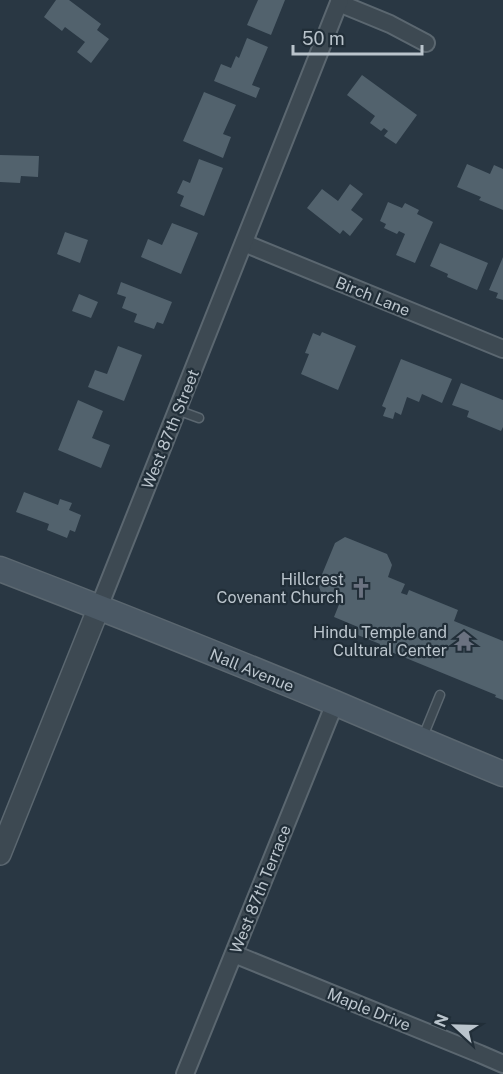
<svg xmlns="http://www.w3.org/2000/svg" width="503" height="1074" viewBox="0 0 503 1074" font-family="'Public Sans',sans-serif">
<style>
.building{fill:#52626d}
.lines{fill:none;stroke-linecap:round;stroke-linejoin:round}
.service-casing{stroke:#5b6770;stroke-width:11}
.minor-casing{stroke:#5b6770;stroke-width:20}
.tertiary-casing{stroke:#5b6770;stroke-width:24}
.secondary-casing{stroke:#5b6770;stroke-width:27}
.service{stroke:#3d4952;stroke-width:8}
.minor{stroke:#3d4952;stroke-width:16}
.tertiary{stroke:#3d4952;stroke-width:21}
.secondary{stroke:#4b5965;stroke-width:24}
.labels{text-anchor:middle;stroke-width:4.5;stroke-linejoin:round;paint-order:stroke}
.street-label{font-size:16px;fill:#bac4cc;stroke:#212e38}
.poi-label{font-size:16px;fill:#bac4cc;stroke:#212e38;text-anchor:end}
</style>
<rect width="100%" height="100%" fill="#293743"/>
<g class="building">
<polygon points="56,0 69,0 101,24 97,30 109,39 91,63 77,52 85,42 65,27 62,31 44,17"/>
<polygon points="258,0 285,0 271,35 247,25"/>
<polygon points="247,38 268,47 252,85 260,88 256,98 214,81 221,64 231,68 236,56 239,58"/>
<polygon points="362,75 417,115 396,144 384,136 388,131 384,128 381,131 370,123 375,116 347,95"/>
<polygon points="204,92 236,105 223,134 231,137 223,158 183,141"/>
<polygon points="0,155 39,156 38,177 21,176 20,183 0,182"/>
<polygon points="199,159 223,168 204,216 180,206 184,196 177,193 183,180 190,183"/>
<polygon points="467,164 490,174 494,165 503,169 503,210 479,200 481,197 457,187"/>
<polygon points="350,184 363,194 351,210 363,219 350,236 343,230 340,234 307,208 322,189 338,201"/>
<polygon points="388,202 402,208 405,203 419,210 417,214 433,222 415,263 396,255 405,234 399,231 397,234 384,228 386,224 380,221"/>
<polygon points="172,223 198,233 181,274 141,257 148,239 162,245"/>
<polygon points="65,232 88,240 80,263 57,254"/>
<polygon points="440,243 488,263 477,290 447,277 448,274 430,266"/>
<polygon points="503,257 503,300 496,298 498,293 489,290"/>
<polygon points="121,282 172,302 163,324 157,322 154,329 134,322 137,314 122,308 126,297 117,294"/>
<polygon points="79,294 98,302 91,318 72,311"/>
<polygon points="322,332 356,346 338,390 301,374 309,354 305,353 313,333 320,336"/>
<polygon points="118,346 142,355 124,401 88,387 95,370 107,374"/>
<polygon points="401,359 452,379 442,403 422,394 419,402 407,397 401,415 395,412 393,419 383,416 386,408 382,406"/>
<polygon points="461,383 503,400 503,427 501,431 467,417 469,411 452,405"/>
<polygon points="78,400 103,411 92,438 110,445 101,468 58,450"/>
<polygon points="24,492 58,505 60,499 72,503 69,510 81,515 75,532 70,530 67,538 47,530 49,524 16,512"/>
<polygon points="345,537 387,554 392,565 388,577 405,584 401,593 407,595 409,590 458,610 454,621 503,641 503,700 495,697 496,695 379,647 380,644 355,634 358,627 334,617 340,602 322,595 318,584 335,543"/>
</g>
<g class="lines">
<g class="service-casing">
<g id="service">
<polyline points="177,410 199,418"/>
<polyline points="422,739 440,695"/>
</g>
</g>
<g class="minor-casing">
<g id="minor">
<polyline points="339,3 390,24 426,43"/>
<polyline points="244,243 503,349"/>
<polyline points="99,607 340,0"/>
<polyline points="234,954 480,1054 503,1064"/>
<polyline points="185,1074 335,703"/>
</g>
</g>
<g class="tertiary-casing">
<polyline id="tertiary" points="0,854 99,607"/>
</g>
<g class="secondary-casing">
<path id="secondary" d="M 0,569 C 112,612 224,657 335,703 C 391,727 447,751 503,774"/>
</g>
<use href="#service" class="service"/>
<use href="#minor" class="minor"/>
<use href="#tertiary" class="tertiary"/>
<use href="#secondary" class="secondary"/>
</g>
<defs>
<g id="church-bare" transform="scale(1.62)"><path d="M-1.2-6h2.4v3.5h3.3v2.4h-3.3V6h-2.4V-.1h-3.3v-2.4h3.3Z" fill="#6b7280" stroke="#212e38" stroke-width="2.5" paint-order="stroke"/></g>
<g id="temple-bare" transform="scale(1.62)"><path d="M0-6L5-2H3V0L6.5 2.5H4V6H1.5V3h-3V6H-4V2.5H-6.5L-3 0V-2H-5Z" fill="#6b7280" stroke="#212e38" stroke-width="2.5" paint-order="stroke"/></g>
</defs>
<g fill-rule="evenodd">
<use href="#church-bare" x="361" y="588"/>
<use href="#temple-bare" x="464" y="641"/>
</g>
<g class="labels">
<g class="street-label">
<text transform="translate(373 296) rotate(22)" y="6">Birch Lane</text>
<text transform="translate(170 429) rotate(-68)" y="6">West 87th Street</text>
<text transform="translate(252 670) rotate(22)" y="6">Nall Avenue</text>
<text transform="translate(260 889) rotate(-68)" y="6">West 87th Terrace</text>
<text transform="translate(369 1009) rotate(22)" y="6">Maple Drive</text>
</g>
<g class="poi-label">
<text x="344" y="585">Hillcrest<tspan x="344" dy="18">Covenant Church</tspan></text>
<text x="447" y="638">Hindu Temple and<tspan x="447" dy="18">Cultural Center</tspan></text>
</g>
</g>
<g transform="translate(455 1026) rotate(292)" stroke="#212e38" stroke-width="4.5" paint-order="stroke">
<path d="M0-4.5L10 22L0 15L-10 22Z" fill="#bac4cc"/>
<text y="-9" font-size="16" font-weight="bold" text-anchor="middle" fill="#bac4cc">N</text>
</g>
<path d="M293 45v9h129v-9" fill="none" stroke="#bac4cc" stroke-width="3"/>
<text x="302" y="45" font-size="18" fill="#bac4cc" stroke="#212e38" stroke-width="4.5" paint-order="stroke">50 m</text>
</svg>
